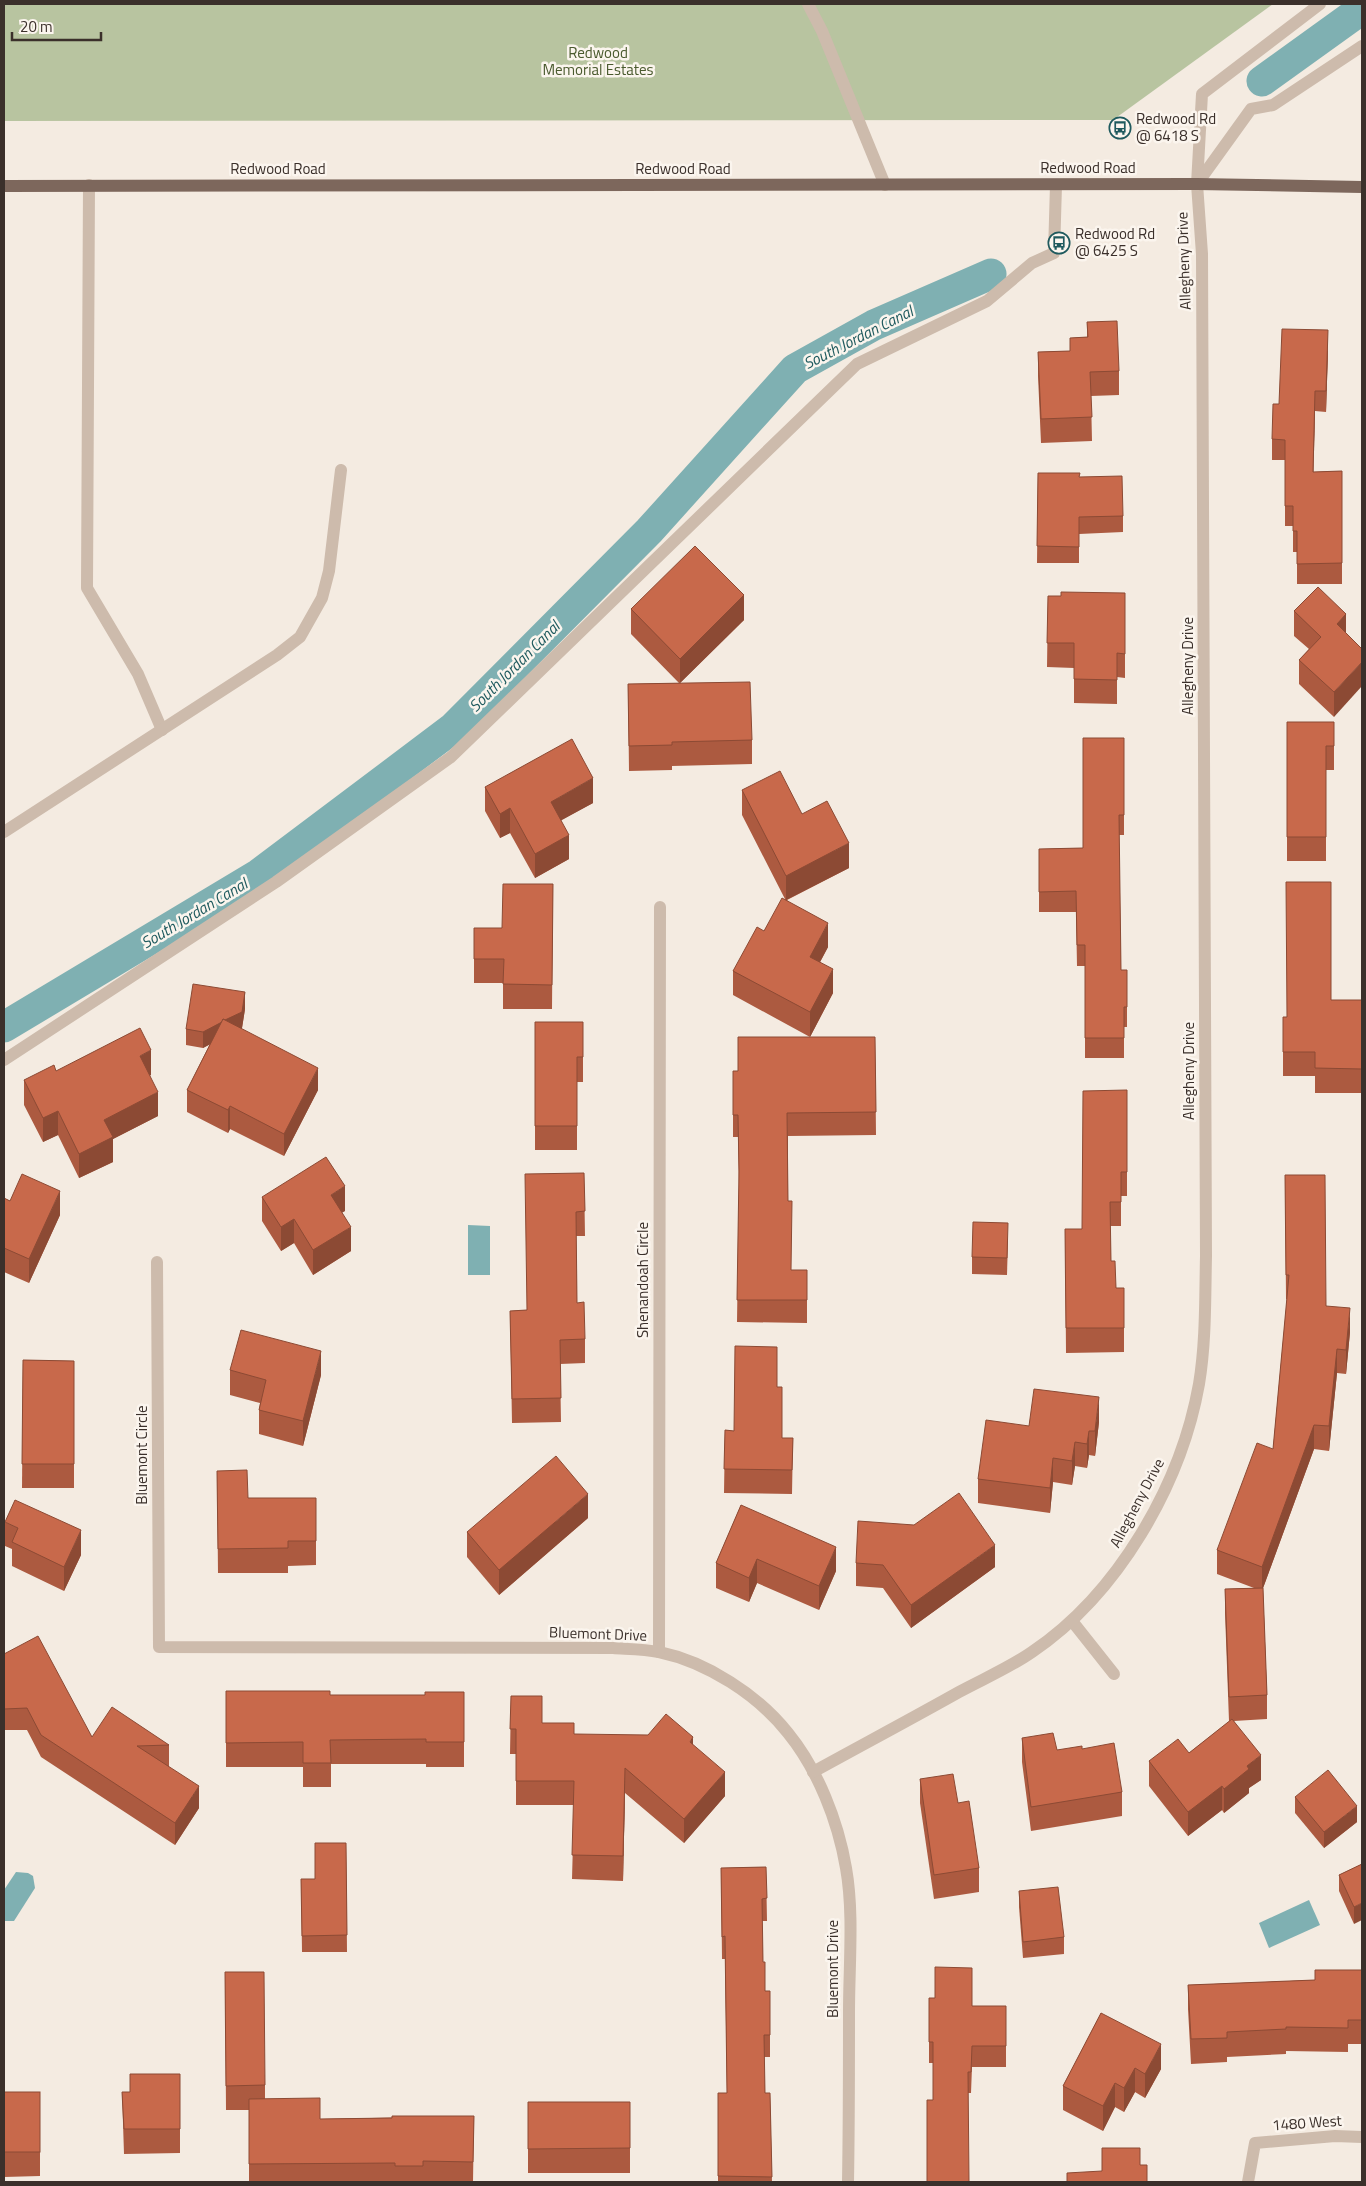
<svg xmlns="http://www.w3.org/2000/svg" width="1366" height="2186" viewBox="0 0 1366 2186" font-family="'Titillium Web',sans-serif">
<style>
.green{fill:#b8c4a0}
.water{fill:#7fb0b2}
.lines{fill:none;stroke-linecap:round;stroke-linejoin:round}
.canal{stroke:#7fb0b2;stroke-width:31}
.service{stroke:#cdbbac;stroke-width:12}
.minor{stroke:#cdbbac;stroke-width:12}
.primary{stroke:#7d675c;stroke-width:12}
.wall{fill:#ac5a40}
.shaded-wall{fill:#8c4a34}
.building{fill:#c8694b;stroke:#8c4a34}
.labels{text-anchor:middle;stroke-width:5;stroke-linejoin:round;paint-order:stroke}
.park-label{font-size:15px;fill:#4a5a2e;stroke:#fbf5ee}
.poi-label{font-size:15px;fill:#3b302b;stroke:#fbf5ee;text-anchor:start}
.street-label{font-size:15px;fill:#3b302b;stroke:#fbf5ee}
.water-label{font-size:16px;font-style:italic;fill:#1f5a5e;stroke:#fbf5ee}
</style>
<rect width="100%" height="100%" fill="#f4ebe1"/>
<polygon class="green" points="4,4 1273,4 1113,120 4,121"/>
<g class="water">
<polygon points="468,1225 490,1226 490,1275 468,1275"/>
<polygon points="16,1872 28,1873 33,1876 35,1888 14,1921 4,1921 4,1890"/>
<polygon points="1309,1900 1320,1925 1269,1948 1259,1923"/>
</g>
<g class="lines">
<g class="canal">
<polyline points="1262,81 1362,9"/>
<polyline points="4,1027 259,874 453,728 649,531 795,369 874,325 991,274"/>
</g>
<g class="service">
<polyline points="808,4 822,31 885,185"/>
<polyline points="1197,184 1202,94 1320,4"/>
<polyline points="1197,184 1251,109 1273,105 1362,46"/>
<polyline points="89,185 87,588 138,674 162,730"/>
<polyline points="4,832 277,655 300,637 322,598 329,571 341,470"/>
<polyline points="4,1060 276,882 451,757 857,364 987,301 1032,263 1054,253 1056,185"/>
<polyline points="1072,1621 1114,1674"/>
</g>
<g class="minor">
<path d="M 157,1262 L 159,1647 L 613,1648 C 628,1649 644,1649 659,1652 C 707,1662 758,1695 788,1733 C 818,1770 838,1821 846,1868 C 854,1913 849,1965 849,2012 C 849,2069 849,2125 848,2182"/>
<polyline points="659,1652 660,907"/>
<path d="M 813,1772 C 862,1745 911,1719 959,1692 C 983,1679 1009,1668 1032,1652 C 1118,1594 1181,1485 1199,1384 C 1206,1342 1205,1298 1206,1256 L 1202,254 L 1197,184"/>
<polyline points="1248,2182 1255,2143 1335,2136 1362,2137"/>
</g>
<polyline class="primary" points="4,186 1197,184 1362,187"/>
</g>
<g class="wall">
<polygon points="1087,322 1119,371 1119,395 1091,396 1092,441 1041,443 1038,376 1038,352 1070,351 1070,338 1087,337"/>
<polygon points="1328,350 1326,412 1315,411 1313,472 1342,471 1342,584 1297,584 1297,552 1293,552 1293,526 1285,526 1285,460 1272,460 1272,439 1279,404"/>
<polygon points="1038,473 1079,477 1123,516 1123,532 1079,534 1079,563 1037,563"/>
<polygon points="1125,593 1125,678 1117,677 1117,704 1074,703 1074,668 1047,667 1048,596 1061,596"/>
<polygon points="631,609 744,620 680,683 752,740 752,764 672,766 672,770 629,771 628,684 679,683 631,634"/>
<polygon points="1294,611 1346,614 1334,717 1299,684 1299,660 1309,649 1294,636"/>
<polygon points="1287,722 1334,722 1334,770 1326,770 1326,861 1287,861"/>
<polygon points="1124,738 1124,835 1119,835 1121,970 1127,970 1127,1027 1124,1027 1124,1058 1085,1058 1085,966 1077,966 1076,912 1039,912 1039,849 1083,848"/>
<polygon points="485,787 593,803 561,820 569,859 535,878 510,833 500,838 485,811"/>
<polygon points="742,790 802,814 849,868 787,900 828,947 820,962 833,993 810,1037 733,995 733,971 764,931 785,899 742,815"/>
<polygon points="553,884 552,1009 503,1009 503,983 474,983 474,928 502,928"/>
<polygon points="1331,1000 1362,1000 1362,1093 1315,1093 1315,1076 1283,1076 1283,1017 1287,1017"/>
<polygon points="245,1009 242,1028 241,1029 318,1090 284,1156 230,1129 228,1133 187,1112 187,1090 210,1044 203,1048 186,1045 186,1029"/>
<polygon points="535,1022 583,1022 583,1082 577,1082 577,1150 535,1150"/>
<polygon points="875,1037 876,1135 788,1136 788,1201 791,1270 807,1270 807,1323 737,1322 739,1185 738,1137 733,1137 733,1093 738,1071"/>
<polygon points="56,1071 151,1075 150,1075 158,1116 113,1139 113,1162 79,1178 58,1135 43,1142 24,1105 24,1080"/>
<polygon points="1127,1090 1127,1196 1121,1196 1121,1226 1110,1226 1111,1261 1116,1288 1124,1288 1124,1352 1066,1353 1065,1229 1082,1229"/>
<polygon points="584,1173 585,1236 576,1236 577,1303 585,1339 585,1363 560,1364 561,1422 512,1423 510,1311 527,1310"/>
<polygon points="1285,1175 1326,1306 1350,1332 1346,1374 1337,1373 1329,1451 1314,1449 1263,1588 1267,1695 1267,1719 1234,1721 1261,1780 1249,1788 1249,1793 1224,1813 1222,1810 1188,1836 1149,1786 1149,1761 1189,1753 1230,1721 1229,1721 1225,1613 1225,1589 1254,1588 1217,1574 1217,1550 1273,1449 1287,1299 1286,1299"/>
<polygon points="262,1197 345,1211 342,1212 351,1251 313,1275 294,1243 281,1251 262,1221"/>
<polygon points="4,1198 10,1201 60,1215 29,1283 4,1272"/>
<polygon points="1008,1239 1007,1275 972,1274 972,1257"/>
<polygon points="23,1360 74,1361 74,1488 22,1488"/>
<polygon points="230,1370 321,1375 303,1446 259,1434 259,1410 260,1403 230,1395"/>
<polygon points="777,1387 782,1438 793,1438 792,1494 724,1493 725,1430 734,1431"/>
<polygon points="1099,1422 1095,1456 1089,1455 1087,1468 1075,1466 1072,1485 1053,1482 1050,1513 978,1503 978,1479 1029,1426"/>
<polygon points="217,1471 248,1498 316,1498 316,1565 288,1566 288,1573 218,1573"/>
<polygon points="741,1505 836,1571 819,1610 757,1583 749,1602 716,1588 716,1563"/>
<polygon points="588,1518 499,1595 467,1557 467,1532"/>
<polygon points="5,1522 81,1555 64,1591 12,1566 12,1549 5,1546"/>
<polygon points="856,1563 995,1567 911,1628 883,1588 856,1586"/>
<polygon points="4,1654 92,1737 169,1745 169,1767 199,1808 175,1845 41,1757 27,1730 4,1730"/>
<polygon points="226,1691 330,1695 425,1695 464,1692 464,1767 426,1767 426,1764 331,1764 331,1787 303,1787 303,1767 226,1767"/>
<polygon points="511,1696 542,1723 574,1734 693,1745 725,1796 684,1843 625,1793 623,1881 572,1879 574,1805 516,1805 516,1754 510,1754"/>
<polygon points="1022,1738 1057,1750 1082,1749 1122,1792 1122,1816 1031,1831 1022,1762"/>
<polygon points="920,1779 958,1803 979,1868 979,1892 934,1899 920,1803"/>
<polygon points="1295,1797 1357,1822 1324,1848 1295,1813"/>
<polygon points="346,1843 347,1952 302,1952 301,1879 315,1879"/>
<polygon points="1362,1864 1354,1924 1339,1891 1339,1875"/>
<polygon points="766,1867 767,1921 762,1921 763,1962 765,1991 770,1991 770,2057 764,2057 765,2093 770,2093 772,2182 718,2182 718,2093 727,2093 725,1959 722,1959 721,1868"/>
<polygon points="1019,1891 1064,1937 1064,1954 1023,1958 1019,1907"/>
<polygon points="1362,1970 1362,2044 1348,2044 1348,2052 1286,2051 1286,2054 1227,2057 1227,2062 1191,2064 1188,2009 1188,1985 1315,1980"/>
<polygon points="225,1972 265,2085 265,2099 320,2119 474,2116 473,2182 249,2182 249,2110 226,2110"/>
<polygon points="972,2006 1006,2006 1006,2067 972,2067 971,2093 968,2093 933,2063 929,2063 929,2042"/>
<polygon points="1101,2013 1161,2069 1145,2098 1135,2092 1124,2112 1115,2107 1103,2131 1063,2110 1063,2086"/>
<polygon points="180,2074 180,2153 124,2154 122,2092 130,2092"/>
<polygon points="4,2092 40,2092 40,2176 4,2177"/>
<rect x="528" y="2102" width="102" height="71"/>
</g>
<g class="shaded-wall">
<polygon points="1328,330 1328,350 1326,412 1326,391"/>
<polygon points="1315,391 1315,411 1313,492 1313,472"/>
<polygon points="744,595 744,620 680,683 680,659"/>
<polygon points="1346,614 1346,638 1337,624"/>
<polygon points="1362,662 1362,686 1334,717 1334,692"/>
<polygon points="593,778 593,803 551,826 551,802"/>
<polygon points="510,808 510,833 500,838 500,814"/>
<polygon points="569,835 569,859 535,878 535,854"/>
<polygon points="849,843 849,868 786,900 786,876"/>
<polygon points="828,923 828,947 810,981 810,957"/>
<polygon points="833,969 833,993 810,1037 810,1012"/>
<polygon points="245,992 245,1009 242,1028 203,1048 203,1032"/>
<polygon points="151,1050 151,1075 140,1080 140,1056"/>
<polygon points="318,1068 318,1090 284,1156 284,1134"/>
<polygon points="158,1092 158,1116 113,1139 113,1162 79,1178 79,1154 104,1120"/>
<polygon points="230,1106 230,1129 228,1133 228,1110"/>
<polygon points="58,1111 58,1135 43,1142 43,1118"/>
<polygon points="345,1186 345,1211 331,1219 331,1195"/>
<polygon points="60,1191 60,1215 29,1283 29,1259"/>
<polygon points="294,1219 294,1243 281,1251 281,1227"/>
<polygon points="351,1227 351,1251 313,1275 313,1250"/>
<polygon points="1350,1308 1350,1332 1346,1374 1346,1350"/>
<polygon points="1337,1349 1337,1373 1329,1451 1329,1426"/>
<polygon points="321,1351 321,1375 303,1446 303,1421"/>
<polygon points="1099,1397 1099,1422 1095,1456 1095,1431"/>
<polygon points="1314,1425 1314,1449 1262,1591 1262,1567"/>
<polygon points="1089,1431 1089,1455 1087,1468 1087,1444"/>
<polygon points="1075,1442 1075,1466 1072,1485 1072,1461"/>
<polygon points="1053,1458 1053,1482 1050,1513 1050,1488"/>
<polygon points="588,1494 588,1518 499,1595 499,1570"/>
<polygon points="81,1530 81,1555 64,1591 64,1567"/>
<polygon points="995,1545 995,1567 911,1628 911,1605"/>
<polygon points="836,1547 836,1571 819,1610 819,1586"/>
<polygon points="757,1559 757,1583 749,1602 749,1578"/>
<polygon points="693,1737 693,1762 690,1742"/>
<polygon points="1261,1755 1261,1780 1249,1788 1249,1793 1224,1813 1224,1789 1247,1766"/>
<polygon points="625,1768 625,1793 623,1881 623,1856"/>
<polygon points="725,1772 725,1796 684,1843 684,1819"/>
<polygon points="199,1786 199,1808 175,1845 175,1823"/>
<polygon points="1222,1786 1222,1810 1188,1836 1188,1812"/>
<polygon points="1357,1806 1357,1822 1324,1848 1324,1832"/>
<polygon points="1362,1903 1362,1920 1354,1924 1354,1907"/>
<polygon points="1161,2044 1161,2069 1145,2098 1145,2074"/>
<polygon points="1135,2068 1135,2092 1124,2112 1124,2088"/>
<polygon points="1115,2083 1115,2107 1103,2131 1103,2106"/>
</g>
<g class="building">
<polygon points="1117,321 1119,371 1090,372 1092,417 1041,419 1038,352 1070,351 1070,338 1088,337 1087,322"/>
<polygon points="1282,329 1328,330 1326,391 1315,391 1313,472 1342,471 1342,563 1297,564 1297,531 1293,531 1293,506 1285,506 1285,440 1272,439 1273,404 1279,404"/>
<polygon points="1038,473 1080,473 1079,477 1122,476 1123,516 1079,517 1079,547 1037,546"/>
<polygon points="695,546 744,595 680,659 631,609"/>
<polygon points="1318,587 1346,614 1337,624 1362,649 1362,662 1334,692 1299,660 1321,637 1294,611"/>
<polygon points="1061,592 1125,593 1125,654 1117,653 1117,680 1074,679 1074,643 1047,643 1048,596 1061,596"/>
<polygon points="750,682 752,740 672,742 672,745 629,746 628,684"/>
<polygon points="1287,722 1334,722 1334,746 1326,746 1326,837 1287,837"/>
<polygon points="1083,738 1124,738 1124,815 1119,815 1121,970 1127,970 1127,1007 1124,1007 1124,1038 1085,1038 1085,945 1077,945 1076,891 1039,892 1039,849 1083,848"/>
<polygon points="572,739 593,778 551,802 569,835 535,854 510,808 500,814 485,787"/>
<polygon points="780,771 802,814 827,801 849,843 786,876 742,790"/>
<polygon points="1286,882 1331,882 1331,1000 1362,1000 1362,1069 1315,1068 1315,1052 1283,1052 1283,1017 1287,1017"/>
<polygon points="503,884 553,884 552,985 503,984 504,959 474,959 474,928 502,928"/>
<polygon points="782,898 828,923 810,957 833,969 810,1012 733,971 757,927 764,931"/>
<polygon points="193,984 245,992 242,1012 225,1020 223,1019 222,1022 203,1032 186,1029"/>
<polygon points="223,1019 318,1068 284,1134 230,1106 228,1110 187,1090"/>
<polygon points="535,1022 583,1022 583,1057 577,1057 577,1126 535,1126"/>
<polygon points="140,1028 151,1050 140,1056 158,1092 104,1120 113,1137 79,1154 58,1111 43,1118 24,1080 54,1065 56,1071"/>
<polygon points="738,1037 875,1037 876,1112 787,1113 788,1201 792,1201 791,1270 807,1270 807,1300 737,1300 739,1171 738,1115 733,1115 733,1071 738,1071"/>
<polygon points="1127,1090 1127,1172 1121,1172 1121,1202 1110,1202 1111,1261 1115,1261 1116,1288 1124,1288 1124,1328 1066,1328 1065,1229 1082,1229 1083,1091"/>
<polygon points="326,1157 345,1186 331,1195 351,1227 313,1250 294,1219 281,1227 262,1197"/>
<polygon points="584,1173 585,1211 576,1212 577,1303 584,1302 585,1339 560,1340 561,1398 512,1399 510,1311 527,1310 525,1174"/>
<polygon points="22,1174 60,1191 29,1259 4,1248 4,1198 10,1201"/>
<polygon points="1285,1175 1325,1175 1326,1306 1350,1308 1346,1350 1337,1349 1329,1426 1314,1425 1262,1567 1217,1550 1257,1443 1273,1449 1289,1275 1286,1275"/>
<polygon points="973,1222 1008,1223 1007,1258 972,1257"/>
<polygon points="241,1330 321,1351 303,1421 259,1410 266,1380 230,1370"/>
<polygon points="735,1346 777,1347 777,1387 782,1387 782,1438 793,1438 792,1470 724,1469 725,1430 734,1431"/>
<polygon points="23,1360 74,1361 74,1464 22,1464"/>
<polygon points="1034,1389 1099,1397 1095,1431 1089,1431 1087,1444 1075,1442 1072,1461 1053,1458 1050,1488 978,1479 986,1420 1029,1426"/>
<polygon points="556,1456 588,1494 499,1570 467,1532"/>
<polygon points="247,1470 248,1498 316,1498 316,1541 288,1541 288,1548 218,1549 217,1471"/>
<polygon points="959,1493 995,1545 911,1605 883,1565 856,1563 858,1521 914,1525"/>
<polygon points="15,1500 81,1530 64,1567 12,1542 18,1528 5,1522"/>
<polygon points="741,1505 836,1547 819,1586 757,1559 749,1578 716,1563"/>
<polygon points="1263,1588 1267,1695 1229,1697 1225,1589"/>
<polygon points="38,1636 92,1737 112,1707 169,1745 137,1746 199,1786 175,1823 41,1735 27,1708 4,1709 4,1654"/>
<polygon points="226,1691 330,1691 330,1695 425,1695 425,1692 464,1692 464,1742 426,1742 426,1739 330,1740 331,1763 303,1763 303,1742 226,1743"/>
<polygon points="511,1696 542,1696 542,1723 574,1723 574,1734 648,1735 666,1714 693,1737 690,1742 725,1772 684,1819 625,1768 623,1856 572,1855 574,1781 516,1781 516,1729 510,1729"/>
<polygon points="1232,1719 1261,1755 1247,1766 1249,1769 1224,1789 1222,1786 1188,1812 1149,1761 1178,1739 1189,1753"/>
<polygon points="1053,1733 1057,1750 1082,1746 1082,1749 1114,1743 1122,1792 1031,1807 1022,1738"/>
<polygon points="1328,1770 1357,1806 1324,1832 1295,1797"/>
<polygon points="953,1774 958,1803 969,1801 979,1868 934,1875 920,1779"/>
<polygon points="315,1843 346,1843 347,1935 302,1936 301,1879 315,1879"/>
<polygon points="1362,1864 1362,1903 1354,1907 1339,1875"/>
<polygon points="766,1867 767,1898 762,1899 763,1962 765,1962 765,1991 770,1991 770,2035 764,2035 765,2093 770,2093 772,2177 718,2176 718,2093 727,2093 725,1936 722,1937 721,1868"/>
<polygon points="1058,1887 1064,1937 1023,1942 1019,1891"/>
<polygon points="935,1967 972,1968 972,2006 1006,2006 1006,2046 972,2046 971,2072 968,2072 969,2182 927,2182 927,2100 933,2100 933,2042 929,2042 929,1998 935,1998"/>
<polygon points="1315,1970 1362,1970 1362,2020 1348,2020 1348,2028 1286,2027 1286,2029 1227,2032 1227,2038 1191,2039 1188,1985 1315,1980"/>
<polygon points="225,1972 264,1972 265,2085 226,2086"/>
<polygon points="1101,2013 1161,2044 1145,2074 1135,2068 1124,2088 1115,2083 1103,2106 1063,2086"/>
<polygon points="130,2074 180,2074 180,2129 124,2129 122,2092 130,2092"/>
<rect x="4" y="2092" width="36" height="60"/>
<polygon points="320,2098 320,2119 392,2118 392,2116 474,2116 473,2162 423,2161 423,2166 395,2166 395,2163 249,2164 249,2099"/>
<polygon points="528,2102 630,2102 630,2148 528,2149"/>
<polygon points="1102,2148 1140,2148 1140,2165 1147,2165 1147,2182 1067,2182 1067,2173 1102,2171"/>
</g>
<defs>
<g id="bus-ring" transform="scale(1.125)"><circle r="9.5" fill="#fbf5ee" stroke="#1f5a5e" stroke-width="1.5"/><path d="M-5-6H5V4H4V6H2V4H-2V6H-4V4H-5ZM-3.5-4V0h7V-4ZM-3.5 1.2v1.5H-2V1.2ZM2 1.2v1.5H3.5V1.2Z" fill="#1f5a5e"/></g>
</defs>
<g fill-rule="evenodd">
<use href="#bus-ring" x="1120" y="128"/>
<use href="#bus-ring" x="1059" y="243"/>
</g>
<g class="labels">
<g class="park-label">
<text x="598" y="58">Redwood<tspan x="598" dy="17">Memorial Estates</tspan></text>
</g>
<g class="poi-label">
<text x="1136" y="124">Redwood Rd<tspan x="1136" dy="17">@ 6418 S</tspan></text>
<text x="1075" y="239">Redwood Rd<tspan x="1075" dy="17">@ 6425 S</tspan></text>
</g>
<g class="street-label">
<text x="1088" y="173">Redwood Road</text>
<text x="278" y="174">Redwood Road</text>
<text x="683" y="174">Redwood Road</text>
<text transform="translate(1184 261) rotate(-92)" y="5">Allegheny Drive</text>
<text transform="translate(1188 666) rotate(-90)" y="5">Allegheny Drive</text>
<text transform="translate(1189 1071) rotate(-90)" y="5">Allegheny Drive</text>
<text transform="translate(643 1280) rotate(-90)" y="5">Shenandoah Circle</text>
<text transform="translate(142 1455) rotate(-90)" y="5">Bluemont Circle</text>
<text transform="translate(1137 1503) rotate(-62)" y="5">Allegheny Drive</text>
<text transform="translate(598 1634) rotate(2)" y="5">Bluemont Drive</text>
<text transform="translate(833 1969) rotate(-90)" y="5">Bluemont Drive</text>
<text transform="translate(1307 2123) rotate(-4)" y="5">1480 West</text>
</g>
<g class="water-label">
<text transform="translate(858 337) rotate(-27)" y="6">South Jordan Canal</text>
<text transform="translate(514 666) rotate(-45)" y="6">South Jordan Canal</text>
<text transform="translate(194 913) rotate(-31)" y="6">South Jordan Canal</text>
</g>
</g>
<rect width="1366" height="2186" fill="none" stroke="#3b302b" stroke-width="10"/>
<path d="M12 32v8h89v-8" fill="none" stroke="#3b302b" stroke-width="2.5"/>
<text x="20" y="32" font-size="15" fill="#3b302b" stroke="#fbf5ee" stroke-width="4" paint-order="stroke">20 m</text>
</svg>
